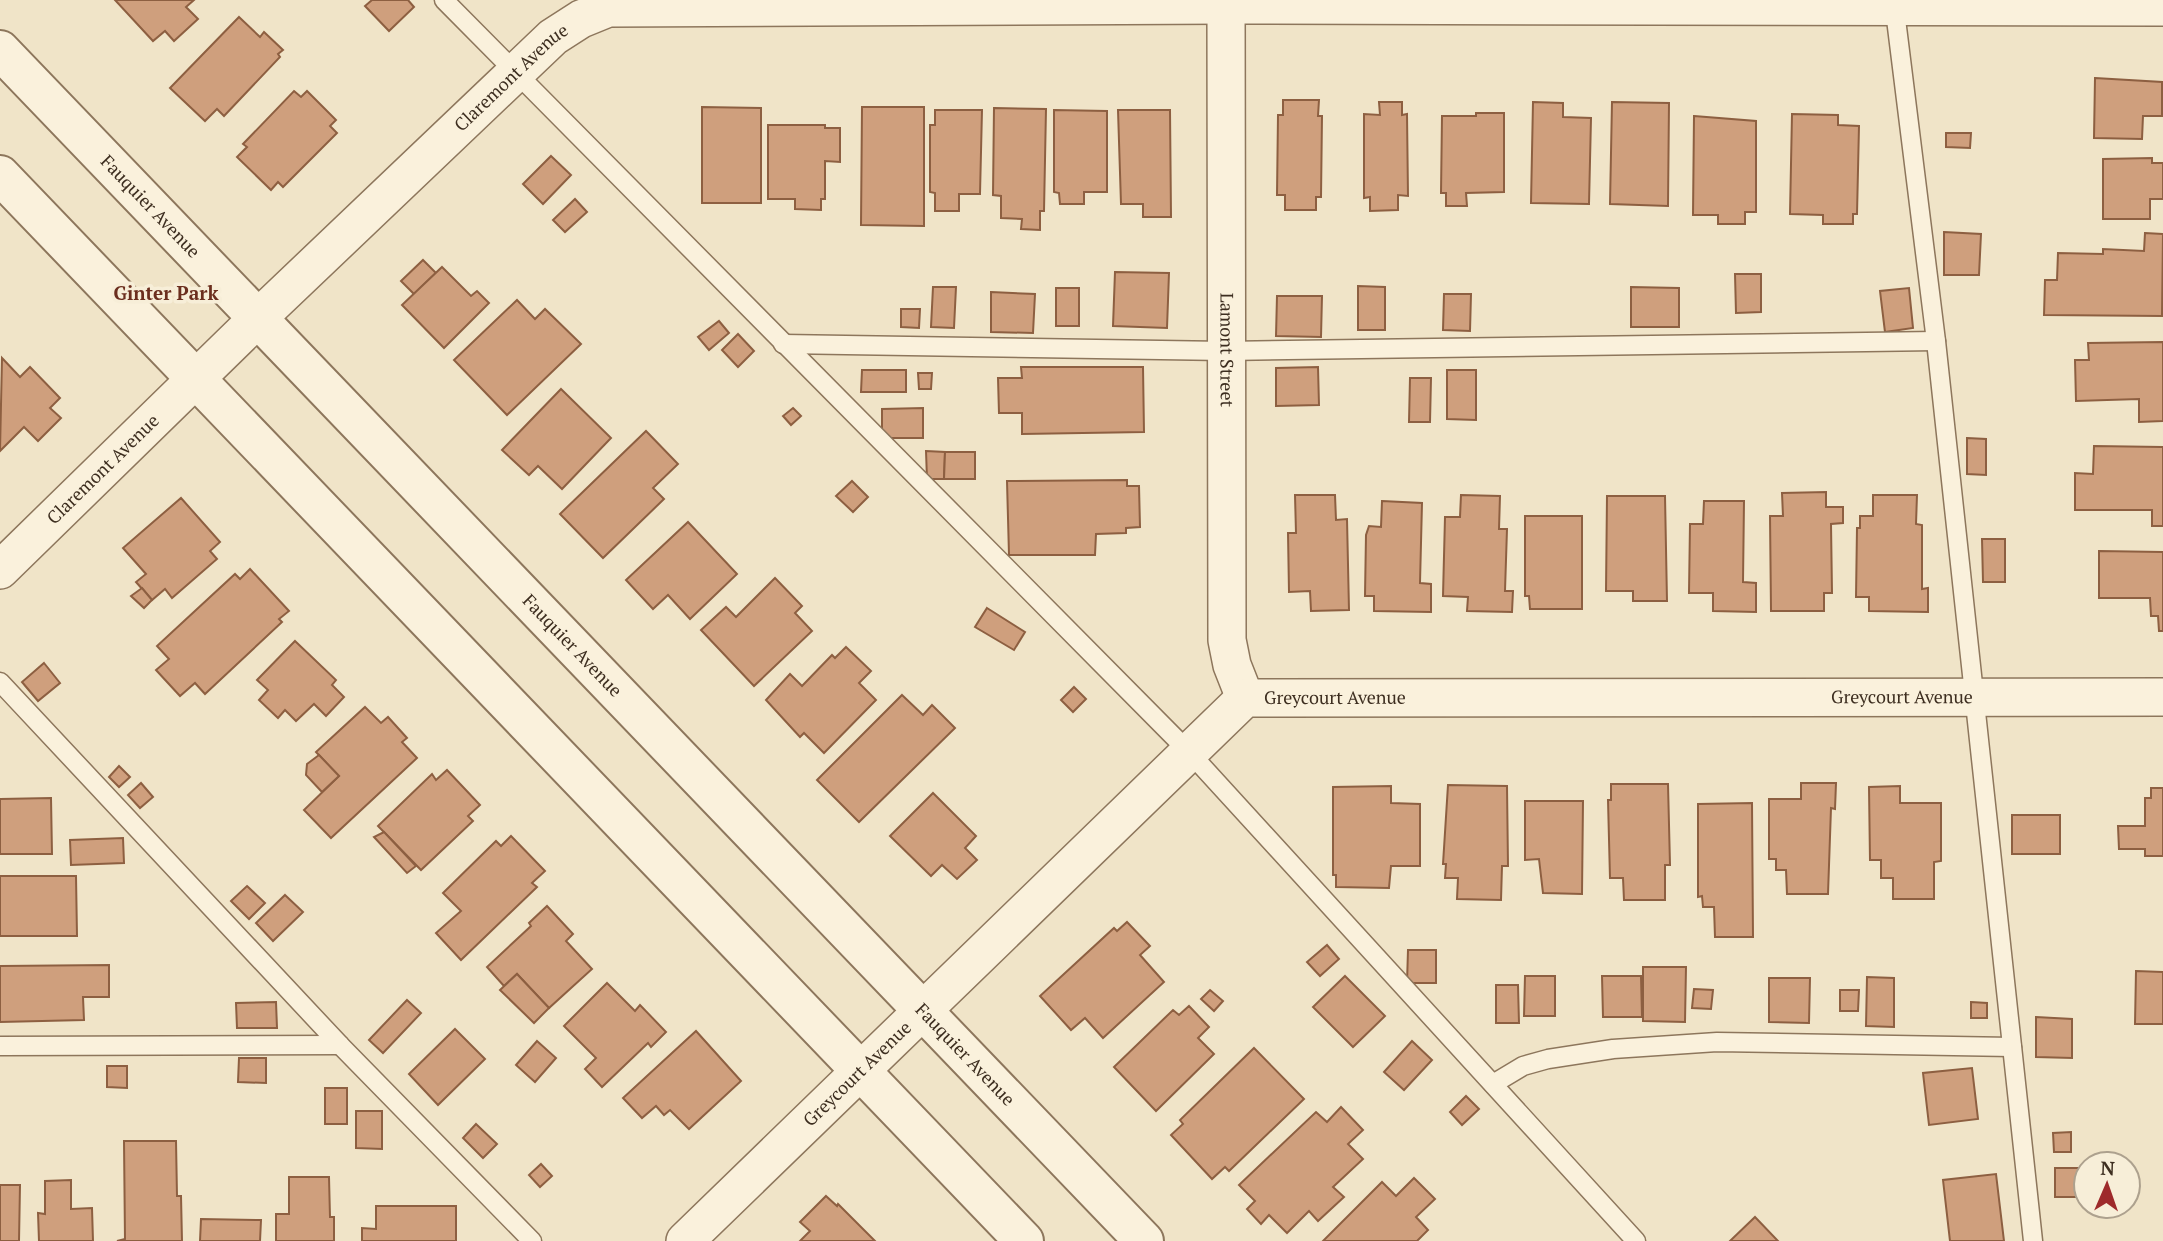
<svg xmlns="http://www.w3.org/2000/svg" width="2163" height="1241" viewBox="0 0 2163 1241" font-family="'PT Serif',serif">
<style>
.building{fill:#cf9f7d;stroke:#8d5f41;stroke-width:2}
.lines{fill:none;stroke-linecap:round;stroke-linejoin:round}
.service-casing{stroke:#8d765c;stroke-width:21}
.minor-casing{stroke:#8d765c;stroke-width:40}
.tertiary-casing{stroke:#8d765c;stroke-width:42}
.service{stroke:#faf1dc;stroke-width:18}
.minor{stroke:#faf1dc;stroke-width:37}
.tertiary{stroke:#faf1dc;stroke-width:38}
.labels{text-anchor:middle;stroke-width:7;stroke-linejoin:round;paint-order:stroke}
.street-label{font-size:18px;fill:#3d2e20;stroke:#f7eed8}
.neighbourhood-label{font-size:19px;font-weight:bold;fill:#6b2e1e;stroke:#f7eed8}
</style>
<rect width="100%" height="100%" fill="#f0e4c8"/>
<g class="building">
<polygon points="115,0 194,0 186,7 198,19 174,41 165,31 153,41"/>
<polygon points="372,0 408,0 414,7 389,31 365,6"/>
<polygon points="239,17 260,37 264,32 283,50 278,54 280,57 224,116 217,109 205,121 170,88"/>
<polygon points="2095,78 2162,82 2162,116 2143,116 2142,139 2094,138"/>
<polygon points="294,91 301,97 307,91 336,120 330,126 337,133 283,187 278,182 271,190 237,157 247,147 243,144"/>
<polygon points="1283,100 1319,100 1318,116 1322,116 1321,197 1316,197 1316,210 1285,210 1285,195 1277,195 1278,115 1283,115"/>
<polygon points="1379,102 1402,102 1402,115 1407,114 1408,196 1398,195 1398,210 1370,211 1370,197 1364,198 1364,114 1380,115"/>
<polygon points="1533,102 1563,103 1563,117 1591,118 1589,204 1531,203"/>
<polygon points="1612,102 1669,103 1668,206 1610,204"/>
<polygon points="702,107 761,108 761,203 702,203"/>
<polygon points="862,107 924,107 924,226 861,225"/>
<polygon points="994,108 1046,109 1044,211 1040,211 1040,230 1021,229 1022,219 1001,218 1001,196 993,195"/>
<polygon points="935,110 982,110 980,194 959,194 959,211 935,211 935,193 930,192 930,125 935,125"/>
<polygon points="1054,110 1107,111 1107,192 1084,192 1084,204 1060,204 1059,193 1054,192"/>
<polygon points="1118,110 1170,110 1171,217 1143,217 1143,204 1121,204"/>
<polygon points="1476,113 1504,113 1504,192 1466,193 1467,206 1446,206 1446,193 1441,193 1442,116 1476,116"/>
<polygon points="1792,114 1838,115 1838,125 1859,126 1857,214 1853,214 1853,224 1823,224 1823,215 1790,214"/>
<polygon points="1694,116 1756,121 1756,212 1745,212 1745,224 1718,224 1718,215 1693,215"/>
<polygon points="768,125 825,125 825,128 840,128 840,162 825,161 825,199 821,199 821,210 795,209 795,199 768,199"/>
<polygon points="1946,133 1971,133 1970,148 1946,147"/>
<polygon points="551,156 571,175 543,204 523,184"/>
<polygon points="2152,158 2152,163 2163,163 2163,199 2150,199 2150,219 2103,219 2103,159"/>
<polygon points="575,199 587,212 565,232 553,220"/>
<polygon points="1944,232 1981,234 1979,275 1944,275"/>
<polygon points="2145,233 2163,234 2162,316 2044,315 2045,280 2057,280 2058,253 2103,254 2103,249 2144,251"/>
<polygon points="423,260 436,273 414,294 401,281"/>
<polygon points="442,267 471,296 477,291 489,303 444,348 402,305"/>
<polygon points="1115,272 1169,273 1167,328 1113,326"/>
<polygon points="1735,274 1761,274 1761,312 1736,313"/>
<polygon points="1358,286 1385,287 1385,330 1358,330"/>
<polygon points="933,287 956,287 954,328 931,327"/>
<polygon points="1631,287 1679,288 1679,327 1631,327"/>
<rect x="1056" y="288" width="23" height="38"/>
<polygon points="1909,288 1913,328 1885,332 1880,291"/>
<polygon points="991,292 1035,294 1033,333 991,332"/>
<polygon points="1444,294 1471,294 1470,331 1443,330"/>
<polygon points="1277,296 1322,296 1321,337 1276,336"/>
<polygon points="517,300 535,319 545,309 581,344 507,415 454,360"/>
<polygon points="901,309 920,309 919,328 901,327"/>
<polygon points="719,321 729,333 709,350 698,337"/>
<polygon points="738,334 754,351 738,367 722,350"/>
<polygon points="2163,342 2163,421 2139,422 2139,399 2076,401 2075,360 2089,360 2088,343"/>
<polygon points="2,358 20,377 30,367 60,398 50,408 61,418 38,441 24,427 0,451"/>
<polygon points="1021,367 1143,367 1144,432 1022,434 1022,413 999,413 998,378 1022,378"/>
<polygon points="1318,367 1319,405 1276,406 1276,368"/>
<polygon points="862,370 906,370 906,392 861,392"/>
<polygon points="1447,370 1476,370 1476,420 1447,419"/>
<polygon points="918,373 932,373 931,389 919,389"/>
<polygon points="1410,378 1431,378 1430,422 1409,422"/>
<polygon points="561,389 611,438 562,489 538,466 529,475 502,450"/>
<polygon points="793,408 801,416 791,425 783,416"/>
<polygon points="923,408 923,438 882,438 882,409"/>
<polygon points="646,431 678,464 653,488 664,499 603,558 560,514"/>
<polygon points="1967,438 1986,439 1986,475 1967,474"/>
<polygon points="2094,446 2163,447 2163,526 2152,526 2152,510 2075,510 2075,473 2093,474"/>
<polygon points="926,451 945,452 944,479 927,479"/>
<polygon points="945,452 975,452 975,479 944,479"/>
<polygon points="1127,480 1127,486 1139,486 1140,527 1126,528 1126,533 1096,534 1095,555 1009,555 1007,481"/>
<polygon points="852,481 868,497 853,512 836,496"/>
<polygon points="1826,492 1826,507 1843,507 1843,523 1831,524 1832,593 1824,593 1824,611 1771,611 1770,516 1783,516 1782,493"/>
<polygon points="1295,495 1335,495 1336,520 1347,519 1349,610 1311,611 1310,591 1289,592 1288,533 1296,533"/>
<polygon points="1461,495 1500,496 1499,529 1507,529 1505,591 1513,591 1512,612 1467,611 1468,597 1443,596 1445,517 1460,517"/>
<polygon points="1873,495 1917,495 1916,524 1922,525 1922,589 1928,588 1928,612 1869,611 1869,597 1856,597 1857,528 1860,528 1860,516 1873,516"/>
<polygon points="1607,496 1665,496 1667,601 1633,601 1633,591 1606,591"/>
<polygon points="181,498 220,542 210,551 217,559 172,598 165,589 152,600 136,582 146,574 123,548"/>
<polygon points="1382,501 1422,503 1420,583 1431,584 1431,612 1374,611 1374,596 1365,596 1366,535 1369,526 1381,527"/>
<polygon points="1704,501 1744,501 1743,582 1756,583 1756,612 1713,611 1713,593 1689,593 1690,524 1703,524"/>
<polygon points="1525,516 1582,516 1582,609 1530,609 1529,596 1525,596"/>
<polygon points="688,522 737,574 690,619 668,595 653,609 626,580"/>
<polygon points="1982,539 2005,539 2005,582 1983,582"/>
<polygon points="2099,551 2163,552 2163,631 2159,631 2158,616 2151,616 2150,598 2099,598"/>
<polygon points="250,569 289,611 279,619 282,622 205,694 195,683 180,696 156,670 169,659 157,646 235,574 240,579"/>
<polygon points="775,578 802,606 795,613 812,631 754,686 701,630 726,607 736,617"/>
<polygon points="142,588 152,600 144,608 131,596"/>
<polygon points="987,608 1025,632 1014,650 975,627"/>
<polygon points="295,641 336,680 332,685 344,697 326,716 314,704 296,721 285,710 278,718 259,700 268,690 257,680"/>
<polygon points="846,647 871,671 859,683 876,700 824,753 804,733 800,737 766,700 790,674 802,686 832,655 835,658"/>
<polygon points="44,663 60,683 38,701 22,682"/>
<polygon points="1074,687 1086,699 1073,712 1061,700"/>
<polygon points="902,695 923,715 932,705 955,728 859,822 817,780"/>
<polygon points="365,707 381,723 388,717 407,738 402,742 417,758 331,838 304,810 339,776 316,752"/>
<polygon points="319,755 339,776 322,792 306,775 307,764"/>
<polygon points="119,766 130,777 119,787 109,777"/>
<polygon points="447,770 480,805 468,816 473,821 421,870 378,826 432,774 436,780"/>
<polygon points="141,783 153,797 140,808 128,795"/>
<polygon points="1801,783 1836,783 1835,809 1831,808 1828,894 1787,894 1786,870 1776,870 1776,859 1769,859 1769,799 1801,799"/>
<polygon points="1611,784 1668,784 1670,865 1665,865 1665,900 1624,900 1623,878 1610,878 1608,800 1611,800"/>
<polygon points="1448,785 1507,786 1508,866 1502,866 1501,900 1457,899 1458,878 1445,878 1446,864 1443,864"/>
<polygon points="1391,786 1391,803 1420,804 1420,866 1391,866 1389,888 1336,887 1336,875 1333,875 1333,787"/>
<polygon points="1900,786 1900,803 1941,803 1941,861 1934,862 1934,899 1893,899 1893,878 1881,878 1881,860 1870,860 1869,787"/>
<polygon points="2151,788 2163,788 2163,856 2145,856 2145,849 2119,849 2118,826 2145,826 2145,798 2151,798"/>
<polygon points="933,793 976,836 965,848 977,860 957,879 942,865 931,876 890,836"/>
<polygon points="51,798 52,854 0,854 0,799"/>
<polygon points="1525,801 1583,801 1582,894 1543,893 1539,859 1525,860"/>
<polygon points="1752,803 1753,937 1715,937 1714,907 1703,907 1702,896 1698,897 1698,804"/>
<rect x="2012" y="815" width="48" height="39"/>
<polygon points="384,832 416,866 407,873 374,837"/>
<polygon points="511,836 545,871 532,883 537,887 461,960 436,933 461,911 443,893 496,841 501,846"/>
<polygon points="123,838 124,863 71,865 70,840"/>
<polygon points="0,876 76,876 77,936 0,936"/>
<polygon points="247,886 265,903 249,919 231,901"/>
<polygon points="285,895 303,912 273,941 256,923"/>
<polygon points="547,906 573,934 566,941 592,969 549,1008 517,974 504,986 487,967 531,926 529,923"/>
<polygon points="1127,922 1150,946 1140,955 1164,982 1103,1038 1085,1018 1071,1030 1040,996 1114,928 1117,931"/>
<polygon points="1327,945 1339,959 1320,976 1307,962"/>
<polygon points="1408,950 1436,950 1436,983 1407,983"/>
<polygon points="109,965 109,997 83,997 84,1020 0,1022 0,966"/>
<polygon points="1643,967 1686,967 1685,1022 1643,1021"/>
<polygon points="2136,971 2163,972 2163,1024 2135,1024"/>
<polygon points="517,974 549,1008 534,1023 500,990"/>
<polygon points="1345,976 1385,1016 1353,1047 1313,1007"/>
<polygon points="1525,976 1555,976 1555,1016 1524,1016"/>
<polygon points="1602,976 1641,976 1642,1017 1603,1017"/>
<polygon points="1867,977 1894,978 1894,1027 1866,1026"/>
<polygon points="1769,978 1810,978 1809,1023 1769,1022"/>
<polygon points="607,983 635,1011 640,1005 666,1032 651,1047 648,1043 602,1087 585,1069 596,1058 564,1026"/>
<polygon points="1496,985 1518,985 1519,1023 1496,1023"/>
<polygon points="1694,989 1713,990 1711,1009 1692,1008"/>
<polygon points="1210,990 1223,1001 1214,1011 1201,999"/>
<polygon points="1840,990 1859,990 1858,1011 1840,1011"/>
<polygon points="407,1000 421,1013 383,1053 369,1040"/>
<polygon points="276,1002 277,1028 237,1028 236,1003"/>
<polygon points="1971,1002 1987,1003 1987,1018 1971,1018"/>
<polygon points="1189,1006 1209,1027 1198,1038 1214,1054 1156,1111 1114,1067 1173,1010 1179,1015"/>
<polygon points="2036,1017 2072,1019 2072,1058 2036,1057"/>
<polygon points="455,1029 485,1059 438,1105 409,1074"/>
<polygon points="696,1031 741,1081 689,1129 670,1110 664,1115 656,1106 642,1118 623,1098"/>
<polygon points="537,1041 556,1058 535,1082 516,1065"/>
<polygon points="1412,1041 1432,1060 1404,1090 1384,1072"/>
<polygon points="1254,1048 1304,1099 1229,1171 1225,1167 1212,1179 1171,1135 1183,1124 1180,1120"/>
<polygon points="239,1058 266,1058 266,1083 238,1082"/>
<polygon points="107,1066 127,1066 127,1088 107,1087"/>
<polygon points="1972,1068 1978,1119 1929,1125 1923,1073"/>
<rect x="325" y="1088" width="22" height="36"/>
<polygon points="1466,1096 1479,1109 1462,1125 1450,1112"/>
<polygon points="1341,1107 1363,1130 1348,1144 1363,1159 1333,1187 1344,1197 1318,1221 1309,1211 1287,1233 1269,1215 1261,1224 1247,1209 1255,1201 1239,1185 1316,1112 1327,1122"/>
<polygon points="356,1111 382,1111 382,1149 356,1148"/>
<polygon points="476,1124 497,1144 483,1158 463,1138"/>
<polygon points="2071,1132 2071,1152 2054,1152 2053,1133"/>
<polygon points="124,1141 176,1141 177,1196 181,1196 182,1241 117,1241 125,1239"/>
<polygon points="541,1164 552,1176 540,1187 529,1175"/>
<rect x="2055" y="1168" width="31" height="29"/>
<polygon points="1996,1174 2004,1241 1950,1241 1943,1180"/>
<polygon points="289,1177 329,1177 330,1217 334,1217 334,1241 276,1241 276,1214 289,1214"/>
<polygon points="1414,1178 1435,1199 1416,1217 1428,1230 1417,1241 1323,1241 1382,1182 1396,1196"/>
<polygon points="71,1180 71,1209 92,1208 93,1241 39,1241 38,1213 45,1214 45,1181"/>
<polygon points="0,1185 20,1185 19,1241 0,1241"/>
<polygon points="826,1196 837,1206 838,1204 875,1241 800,1241 810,1231 800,1222"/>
<polygon points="376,1206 456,1206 456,1241 362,1241 362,1228 376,1229"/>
<polygon points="1755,1217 1778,1241 1730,1241"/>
<polygon points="201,1219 261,1220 260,1241 200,1241"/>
</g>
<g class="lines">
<g class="service-casing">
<g id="service">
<polyline points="444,0 1190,753 1636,1241"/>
<polyline points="1894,3 1936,341 2033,1241"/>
<polyline points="783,344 1225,351 1936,341"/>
<polyline points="0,682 340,1045 532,1241"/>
<polyline points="0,1046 340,1045"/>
<polyline points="1493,1084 1523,1066 1548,1059 1613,1049 1717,1042 2012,1047"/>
</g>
</g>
<g class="minor-casing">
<g id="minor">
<path id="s1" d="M 1226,0 L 1227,640 L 1232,665 L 1245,698"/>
<path id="s2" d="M 0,570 L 258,318 L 553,37 L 581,19 L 608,8 L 1226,5 L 2163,7"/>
<path id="s3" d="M 685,1241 L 1245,698 L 2163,697"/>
</g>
</g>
<g class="tertiary-casing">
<g id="tertiary">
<path id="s4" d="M 0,50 L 1144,1241"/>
<polyline points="0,175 1024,1241"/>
</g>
</g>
<use href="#service" class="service"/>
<use href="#minor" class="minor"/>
<use href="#tertiary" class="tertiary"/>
</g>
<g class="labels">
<g class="street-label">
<text dy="6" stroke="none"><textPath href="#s2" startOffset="710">Claremont Avenue</textPath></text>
<text dy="6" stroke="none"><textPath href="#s4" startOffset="217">Fauquier Avenue</textPath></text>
<text dy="6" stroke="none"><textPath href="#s1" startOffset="350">Lamont Street</textPath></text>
<text dy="6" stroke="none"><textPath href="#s2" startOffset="144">Claremont Avenue</textPath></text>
<text dy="6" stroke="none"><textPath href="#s4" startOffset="826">Fauquier Avenue</textPath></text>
<text dy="6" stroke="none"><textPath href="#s3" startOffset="870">Greycourt Avenue</textPath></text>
<text dy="6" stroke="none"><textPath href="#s3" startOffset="1437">Greycourt Avenue</textPath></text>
<text dy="6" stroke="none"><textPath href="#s4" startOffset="1393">Fauquier Avenue</textPath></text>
<text dy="6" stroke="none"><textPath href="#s3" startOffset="240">Greycourt Avenue</textPath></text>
</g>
<g class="neighbourhood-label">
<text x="166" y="300">Ginter Park</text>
</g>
</g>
<g transform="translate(2107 1185) rotate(2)"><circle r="33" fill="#f7eed8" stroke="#ada18e" stroke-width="2"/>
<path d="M0-5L12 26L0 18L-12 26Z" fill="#9e2a2b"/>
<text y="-10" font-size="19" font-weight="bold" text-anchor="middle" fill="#3d2e20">N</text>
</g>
</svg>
